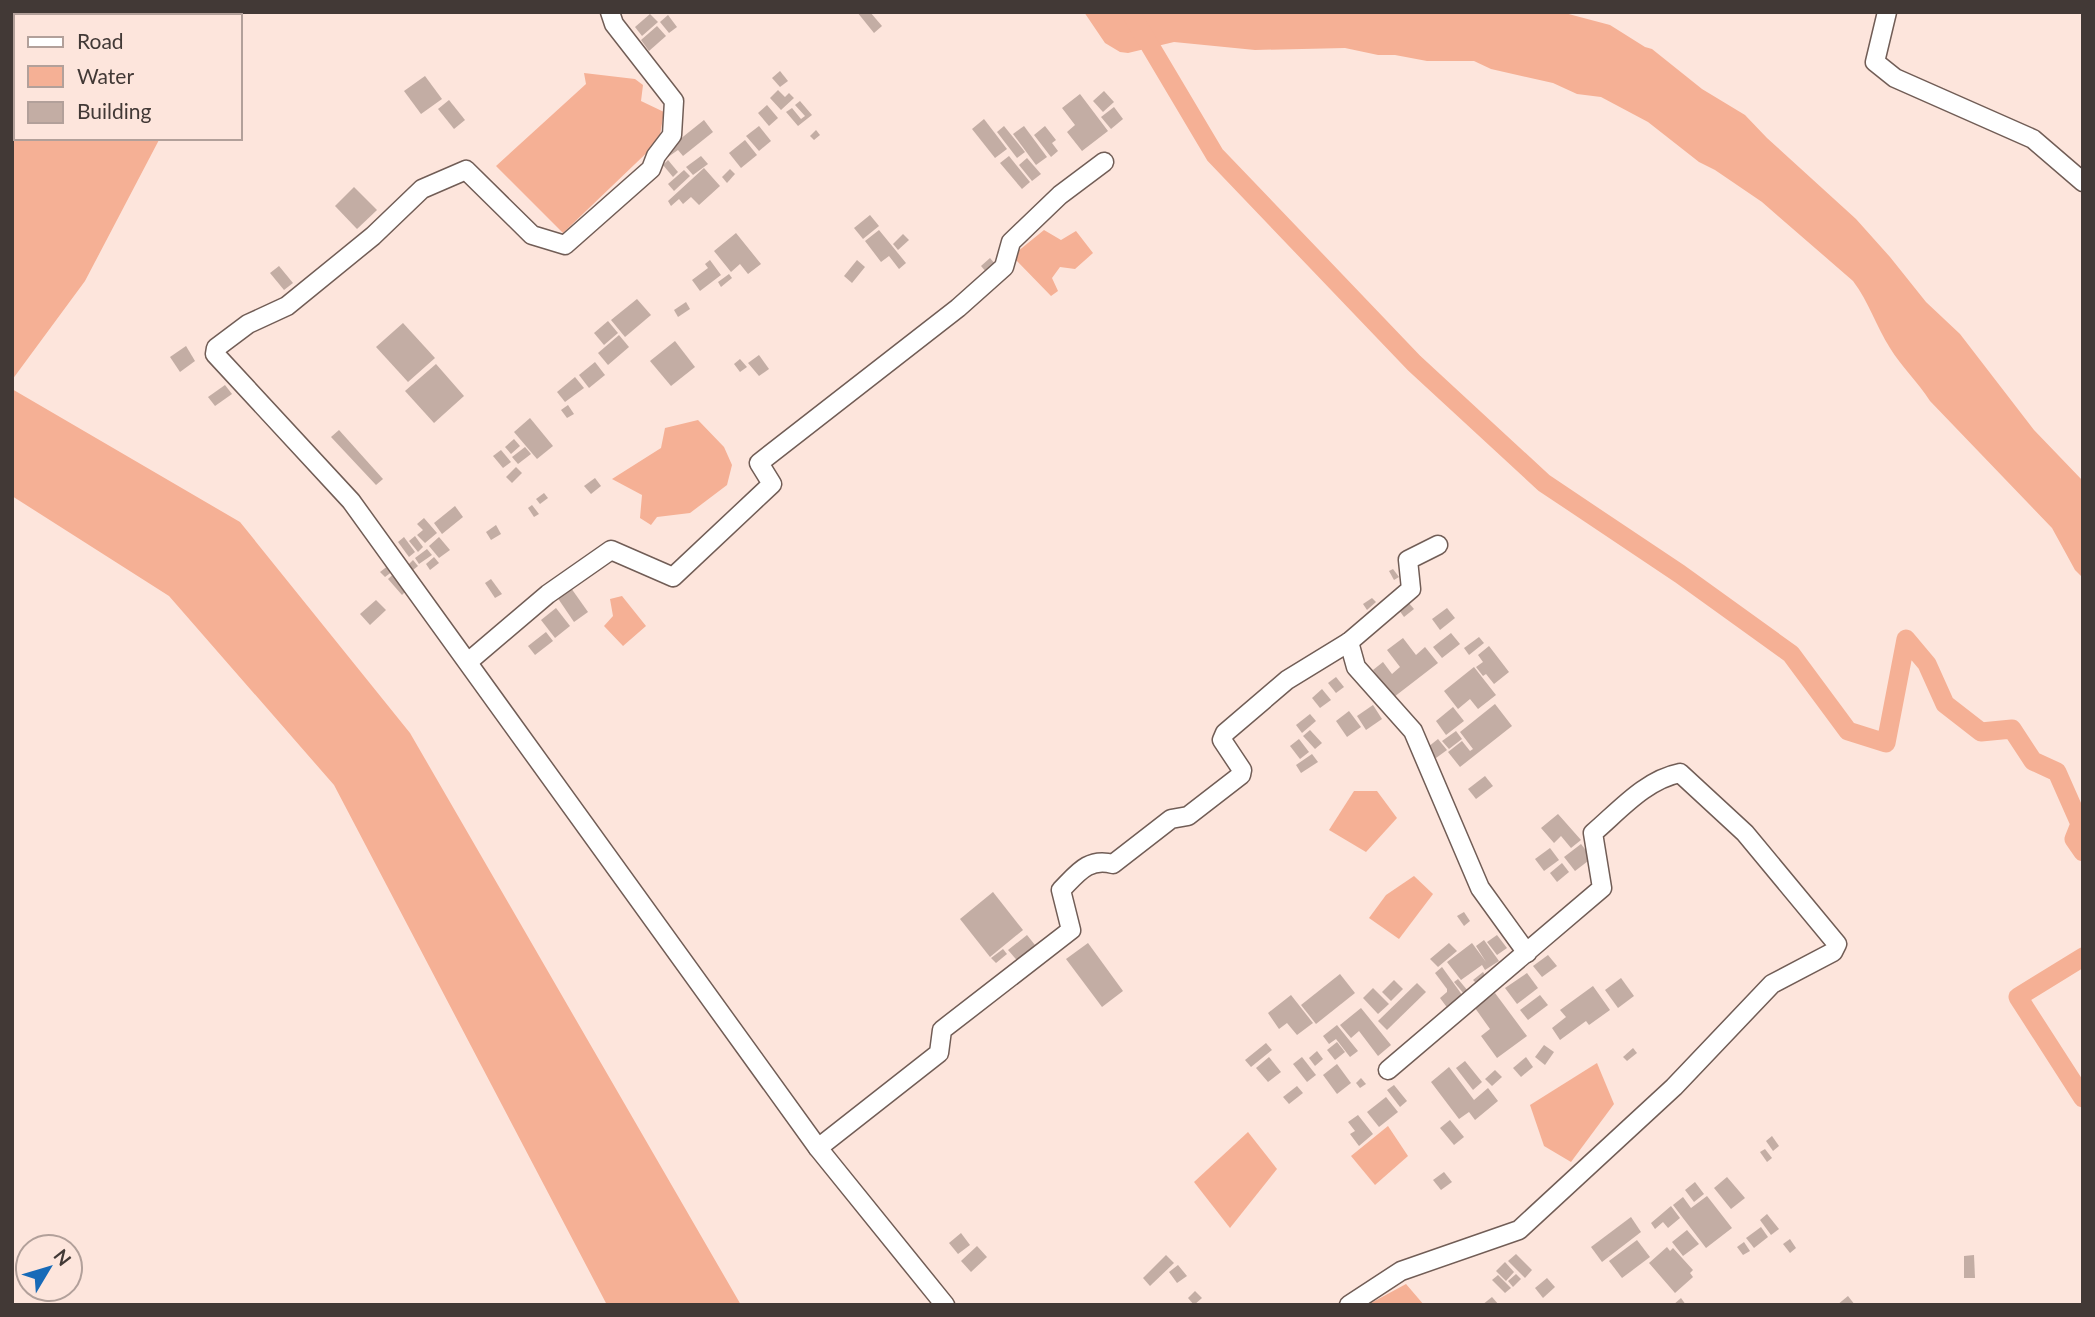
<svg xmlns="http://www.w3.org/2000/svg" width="2095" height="1317" viewBox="0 0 2095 1317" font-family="Lato,sans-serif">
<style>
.water{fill:#f5b095}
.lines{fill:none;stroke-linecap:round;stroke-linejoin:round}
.canal{stroke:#f5b095;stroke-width:19}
.building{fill:#c3ada4}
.minor-casing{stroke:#715d56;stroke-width:21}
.minor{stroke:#fff;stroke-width:18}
</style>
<rect width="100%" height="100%" fill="#fde5dc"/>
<g class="water">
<polygon points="12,12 184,12 184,16 16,16 16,138 160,138 85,281 12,380"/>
<path d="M 1084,12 L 1561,12 L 1610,25 L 1645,47 L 1652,49 L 1702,89 L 1745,115 L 1767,138 L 1856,219 L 1890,257 L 1926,302 L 1960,334 L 2034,430 L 2083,481 L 2083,578 L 2075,570 L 2052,528 L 1930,401 C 1918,382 1901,366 1890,348 C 1876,326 1869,302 1853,281 L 1762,202 L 1715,170 L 1699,162 L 1648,122 L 1601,97 L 1577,94 L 1553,83 L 1491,69 L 1474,61 L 1427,61 L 1395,55 L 1378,55 L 1345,48 L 1255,50 L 1174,42 L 1128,53 L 1120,52 L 1105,43 Z"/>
<polygon points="584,73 635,79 643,85 641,101 664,112 659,141 563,233 496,166 586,84"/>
<polygon points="1044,230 1061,240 1076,231 1093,253 1075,269 1060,267 1052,278 1058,291 1051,296 1012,256"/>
<polygon points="12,389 240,522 410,733 741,1305 607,1305 334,785 169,596 12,496"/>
<polygon points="698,420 724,447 732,465 727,485 690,513 657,517 651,525 640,518 642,495 612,479 661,448 665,428"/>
<polygon points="622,596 646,626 623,646 604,626 613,616 610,599"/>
<polygon points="1354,791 1377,791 1397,818 1366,852 1329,830"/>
<polygon points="1414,876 1433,894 1399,939 1369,918 1386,895"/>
<polygon points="1597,1063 1614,1104 1571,1162 1544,1146 1530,1105"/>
<polygon points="1388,1126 1408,1156 1375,1185 1351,1156"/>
<polygon points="1248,1132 1277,1169 1230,1228 1194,1182"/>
<polygon points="1406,1284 1424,1305 1373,1305 1371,1303"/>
</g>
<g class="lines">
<g class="canal">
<polyline points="1130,12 1215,155 1414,363 1544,483 1680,574 1791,654 1848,731 1886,743 1906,639 1927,664 1945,704 1981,732 2012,729 2033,761 2057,772 2080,824 2074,839 2083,852"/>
<polyline points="2083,957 2018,997 2083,1098"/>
</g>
</g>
<g class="building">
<polygon points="857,12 870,12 882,26 874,33"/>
<polygon points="650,14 658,22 642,36 635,27"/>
<polygon points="668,15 677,27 669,33 660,22"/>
<polygon points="657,26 666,36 649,51 641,40"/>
<polygon points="780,71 788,81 780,87 772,78"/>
<polygon points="425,76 442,99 421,114 404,91"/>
<polygon points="778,90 785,97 789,93 794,98 781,110 770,98"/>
<polygon points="1104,91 1114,102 1103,112 1093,101"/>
<polygon points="1080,94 1108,131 1082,151 1067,132 1075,125 1062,108"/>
<polygon points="449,100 465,120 454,129 438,109"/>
<polygon points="800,101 812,115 798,126 786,112 792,108 801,119 805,116 795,105"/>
<polygon points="767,105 778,118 769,126 758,113"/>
<polygon points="1114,107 1123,119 1111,129 1101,117"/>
<polygon points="984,119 1007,149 995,158 972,129"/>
<polygon points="704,120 713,132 683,156 678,150 668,157 664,152"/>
<polygon points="759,126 771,141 759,151 746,136"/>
<polygon points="1004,126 1025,152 1017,158 997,132"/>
<polygon points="1024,126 1047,157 1036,165 1013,134"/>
<polygon points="1045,126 1056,140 1052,143 1058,151 1051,157 1034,135"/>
<polygon points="816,130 820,135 814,140 810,136"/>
<polygon points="745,140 757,155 741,168 729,153"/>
<polygon points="701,156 708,164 693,175 686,167"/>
<polygon points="1009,156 1030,182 1022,189 1000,163"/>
<polygon points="1027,158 1041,174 1032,181 1019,165"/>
<polygon points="668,160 678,172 673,177 663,165"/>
<polygon points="704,168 720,186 699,205 691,197 683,204 679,199 671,206 668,201"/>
<polygon points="730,169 735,174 727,183 722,177"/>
<polygon points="684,170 690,176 674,191 668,184"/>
<polygon points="354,187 377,210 357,229 335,206"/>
<polygon points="870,215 879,226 863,239 854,228"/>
<polygon points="879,230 906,263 899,269 889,256 881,262 865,241"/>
<polygon points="736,233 761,264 748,274 740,264 731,272 714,251"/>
<polygon points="903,234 909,240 898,250 893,244"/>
<polygon points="990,258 996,265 987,273 981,266"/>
<polygon points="710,260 721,275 700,291 692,280 708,268 705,264"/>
<polygon points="857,260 865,267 852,283 844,276"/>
<polygon points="279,266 293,283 284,290 270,273"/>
<polygon points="729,274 732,278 721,287 718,282"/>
<polygon points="637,299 651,315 625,337 611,320"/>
<polygon points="686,302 690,309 678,317 674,310"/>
<polygon points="608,321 618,333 604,345 594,333"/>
<polygon points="403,323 435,358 408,382 376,347"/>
<polygon points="619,335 629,347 608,365 598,353"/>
<polygon points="675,341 695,367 671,386 650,361"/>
<polygon points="186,346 195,361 180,372 170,357"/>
<polygon points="759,355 769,369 759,376 748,363"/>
<polygon points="740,359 747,367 740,372 734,364"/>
<polygon points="595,362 605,375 589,388 579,375"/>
<polygon points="436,364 464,396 434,423 405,391"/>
<polygon points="575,377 584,388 565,402 557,392"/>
<polygon points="225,385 232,394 215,406 208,397"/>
<polygon points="568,405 574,414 567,418 561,410"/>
<polygon points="530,418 553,446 537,459 514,432"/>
<polygon points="339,430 383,479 376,485 331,437"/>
<polygon points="514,439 520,446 511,454 505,447"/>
<polygon points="525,447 531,454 518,464 512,457"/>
<polygon points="501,450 511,462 503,468 493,456"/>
<polygon points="516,467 522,473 512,483 506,477"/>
<polygon points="595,478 601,486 591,494 584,486"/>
<polygon points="544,493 548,498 540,504 536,499"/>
<polygon points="532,505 539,514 534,517 528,508"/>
<polygon points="455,506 463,517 442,534 434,523"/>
<polygon points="424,518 437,533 425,543 417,535 423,530 417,524"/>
<polygon points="496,525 501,534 491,540 486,532"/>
<polygon points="415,536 423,547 418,552 409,541"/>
<polygon points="404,537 415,552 409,557 398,542"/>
<polygon points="439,537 450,550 439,558 429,546"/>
<polygon points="427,549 432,555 419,564 415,558"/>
<polygon points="434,557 439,563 430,570 426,564"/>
<polygon points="413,560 418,566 413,570 408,565"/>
<polygon points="393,562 397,568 385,577 380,572"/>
<polygon points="1393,569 1399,577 1394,580 1389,571"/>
<polygon points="398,570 411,586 402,595 388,579"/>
<polygon points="491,579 502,594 495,598 485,583"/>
<polygon points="571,588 588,612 574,622 557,597"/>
<polygon points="1372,598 1376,602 1367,610 1363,604"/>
<polygon points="376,600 386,610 370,625 360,614"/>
<polygon points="1408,602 1414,609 1404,617 1399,610"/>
<polygon points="556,608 570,626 555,638 541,620"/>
<polygon points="1447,608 1455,618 1440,630 1432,619"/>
<polygon points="546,632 553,641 535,655 528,646"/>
<polygon points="1451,633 1460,644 1442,658 1433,647"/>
<polygon points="1479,637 1484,643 1469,655 1464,648"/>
<polygon points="1403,638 1416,655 1425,647 1438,663 1394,697 1373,670 1383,662 1392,674 1400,667 1387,650"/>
<polygon points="1489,646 1509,672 1494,684 1486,674 1483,676 1476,667 1483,662 1478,655"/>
<polygon points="1474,667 1496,695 1478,709 1470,699 1458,709 1444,691"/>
<polygon points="1336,677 1344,687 1336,693 1328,683"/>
<polygon points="1322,689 1331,700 1320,708 1312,698"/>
<polygon points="1495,704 1512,726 1460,767 1448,752 1462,741 1470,751 1473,749 1460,732"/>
<polygon points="1373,705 1382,719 1366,730 1357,716"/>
<polygon points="1453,707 1464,721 1446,735 1436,721"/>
<polygon points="1349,711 1361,727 1347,737 1336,721"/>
<polygon points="1310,714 1316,721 1302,733 1296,725"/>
<polygon points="1310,730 1322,743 1315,749 1303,736"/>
<polygon points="1456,731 1462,739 1449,749 1442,741"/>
<polygon points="1299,739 1309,752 1300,759 1290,746"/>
<polygon points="1438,739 1447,750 1436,758 1428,747"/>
<polygon points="1312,754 1318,762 1301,773 1296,765"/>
<polygon points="1485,776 1493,786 1476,799 1468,789"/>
<polygon points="1558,814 1581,840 1571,848 1561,836 1554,843 1541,828"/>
<polygon points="1581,844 1592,858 1575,871 1564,857"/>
<polygon points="1550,848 1559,860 1544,871 1535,859"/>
<polygon points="1562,863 1569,872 1557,882 1550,873"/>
<polygon points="993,892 1023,930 990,957 960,919"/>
<polygon points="1464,912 1470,921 1464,926 1457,916"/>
<polygon points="1027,935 1039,950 1021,965 1008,950"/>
<polygon points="1497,935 1507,948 1497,955 1487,942"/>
<polygon points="1484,940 1499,961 1485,970 1482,965 1461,980 1447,962 1472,943 1486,962 1476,946"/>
<polygon points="1088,943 1123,991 1102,1007 1066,959"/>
<polygon points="1449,943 1457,951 1438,967 1430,959"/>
<polygon points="1003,949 1007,954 996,963 991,958"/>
<polygon points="1548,955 1557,966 1542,977 1533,966"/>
<polygon points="1442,967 1465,999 1449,1010 1440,998 1447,992 1447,989 1435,973"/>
<polygon points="1483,972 1486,977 1477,984 1473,980"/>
<polygon points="1527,973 1538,988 1517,1004 1505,988"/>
<polygon points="1340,974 1355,993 1316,1024 1301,1005"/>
<polygon points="1621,978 1634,996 1618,1008 1605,990"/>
<polygon points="1458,979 1468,991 1464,994 1454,982"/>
<polygon points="1394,980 1403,989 1391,1001 1382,992"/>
<polygon points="1417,983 1426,992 1387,1030 1378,1021"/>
<polygon points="1593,986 1610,1010 1589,1025 1586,1021 1560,1040 1552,1028 1566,1017 1560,1010"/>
<polygon points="1373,988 1389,1004 1378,1014 1363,998"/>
<polygon points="1495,993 1527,1036 1497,1058 1481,1036 1490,1029 1475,1008"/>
<polygon points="1291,995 1313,1023 1297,1035 1287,1023 1279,1029 1268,1013"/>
<polygon points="1540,995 1548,1005 1528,1020 1520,1010"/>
<polygon points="1361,1008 1391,1045 1378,1056 1359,1031 1351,1038 1340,1025"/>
<polygon points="1337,1025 1358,1051 1350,1057 1336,1039 1329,1044 1323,1036"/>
<polygon points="1337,1042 1345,1052 1335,1060 1327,1050"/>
<polygon points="1266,1043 1272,1050 1251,1067 1245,1060"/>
<polygon points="1544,1045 1554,1052 1545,1065 1535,1057"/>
<polygon points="1633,1048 1637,1053 1627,1061 1623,1057"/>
<polygon points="1317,1051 1323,1059 1315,1066 1309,1058"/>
<polygon points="1269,1057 1281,1072 1268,1082 1256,1068"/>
<polygon points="1302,1057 1316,1075 1307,1082 1293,1064"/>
<polygon points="1526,1057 1533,1067 1521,1077 1513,1068"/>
<polygon points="1465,1061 1482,1082 1473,1090 1456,1068"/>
<polygon points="1337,1064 1351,1083 1337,1094 1323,1075"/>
<polygon points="1449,1067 1474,1100 1488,1088 1498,1101 1475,1120 1469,1112 1459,1119 1431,1082"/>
<polygon points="1495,1070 1502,1077 1492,1086 1485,1079"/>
<polygon points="1361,1078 1366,1084 1360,1088 1356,1083"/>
<polygon points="1394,1085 1407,1101 1400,1107 1387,1090"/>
<polygon points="1297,1086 1303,1093 1289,1104 1283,1097"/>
<polygon points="1386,1097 1398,1112 1379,1127 1367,1112"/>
<polygon points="1358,1115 1373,1134 1359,1146 1350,1134 1355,1131 1348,1122"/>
<polygon points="1450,1120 1464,1137 1454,1145 1440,1128"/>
<polygon points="1772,1136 1779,1146 1773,1151 1766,1141"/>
<polygon points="1765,1149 1772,1158 1767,1162 1760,1152"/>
<polygon points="1444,1172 1452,1182 1441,1190 1433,1180"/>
<polygon points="1727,1177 1745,1198 1731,1209 1714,1188"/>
<polygon points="1695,1182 1704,1194 1694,1202 1685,1190"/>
<polygon points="1707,1196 1732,1228 1706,1248 1673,1205 1683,1197 1691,1208"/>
<polygon points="1671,1206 1680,1218 1668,1228 1663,1222 1655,1229 1651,1223"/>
<polygon points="1767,1214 1779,1229 1771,1235 1760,1220"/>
<polygon points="1631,1217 1641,1232 1602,1262 1591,1247"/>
<polygon points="1761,1227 1768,1237 1754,1248 1746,1238"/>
<polygon points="1687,1230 1699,1244 1683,1256 1672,1242"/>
<polygon points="961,1233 970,1245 958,1254 949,1243"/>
<polygon points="1790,1239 1796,1248 1790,1253 1783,1244"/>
<polygon points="1637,1240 1650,1257 1622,1278 1609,1261"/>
<polygon points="1744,1242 1750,1251 1743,1255 1737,1247"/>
<polygon points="977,1246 987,1257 971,1272 961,1261"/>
<polygon points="1667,1247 1670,1251 1673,1248 1693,1270 1690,1273 1693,1277 1675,1293 1649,1263"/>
<polygon points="1516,1254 1532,1270 1525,1278 1508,1261"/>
<polygon points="1166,1255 1174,1263 1150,1286 1143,1278"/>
<polygon points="1974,1255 1975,1278 1964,1278 1964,1256"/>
<polygon points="1505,1262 1514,1272 1506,1281 1496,1271"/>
<polygon points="1178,1265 1187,1276 1177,1283 1169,1272"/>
<polygon points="1516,1274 1521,1279 1513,1287 1508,1281"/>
<polygon points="1498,1275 1511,1288 1505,1293 1492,1280"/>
<polygon points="1547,1278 1555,1287 1543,1298 1535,1288"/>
<polygon points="1195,1291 1202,1298 1194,1305 1188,1298"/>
<polygon points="1848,1296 1855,1305 1837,1305"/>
<polygon points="1492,1297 1499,1305 1482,1305"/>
<polygon points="1681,1298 1686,1305 1673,1305"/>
</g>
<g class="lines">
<g class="minor-casing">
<g id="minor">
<polyline points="610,12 614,24 674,101 672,135 656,156 651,169 565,245 532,235 466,170 422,189 373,236 287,306 248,324 216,348 215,354 351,501 818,1148 945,1305"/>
<polyline points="1887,12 1875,62 1895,78 2033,139 2083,182"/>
<polyline points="1349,642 1356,667 1413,731 1480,888 1527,953"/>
<polyline points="468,662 548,594 611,550 673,577 772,484 759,463 958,308 1004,267 1011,242 1060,195 1104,162"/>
<path d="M 818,1148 L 939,1053 L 942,1030 L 1071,930 L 1061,890 C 1077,874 1088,857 1113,864 L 1171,819 L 1188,816 L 1241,775 L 1242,770 L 1222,740 L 1225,733 L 1287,680 L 1349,642 L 1411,589 L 1408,560 L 1438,545"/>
<path d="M 1349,1305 L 1401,1271 L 1519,1230 L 1674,1087 L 1772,984 L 1833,952 L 1837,944 L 1745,833 L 1680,773 C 1645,780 1619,811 1593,833 L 1602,888 L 1388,1070"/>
</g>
</g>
<use href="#minor" class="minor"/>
</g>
<rect width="2095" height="1317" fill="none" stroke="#423936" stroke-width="28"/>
<rect x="14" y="14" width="228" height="126" fill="#fde5dc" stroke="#b2a09a" stroke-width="2"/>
<rect x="28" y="37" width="35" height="10" fill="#ffffff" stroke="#b2a09a" stroke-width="2"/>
<text x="77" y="49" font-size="21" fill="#423936">Road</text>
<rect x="28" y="66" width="35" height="21" fill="#f5b095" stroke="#b2a09a" stroke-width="2"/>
<text x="77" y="84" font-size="21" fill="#423936">Water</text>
<rect x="28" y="102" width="35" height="21" fill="#c3ada4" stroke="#b2a09a" stroke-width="2"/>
<text x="77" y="119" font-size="21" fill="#423936">Building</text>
<g transform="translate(49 1268) rotate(52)"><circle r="33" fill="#fde5dc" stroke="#b2a09a" stroke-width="2"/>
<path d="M0-5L12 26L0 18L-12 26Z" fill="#176ab8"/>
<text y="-10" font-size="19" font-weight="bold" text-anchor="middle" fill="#423936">N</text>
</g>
</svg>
